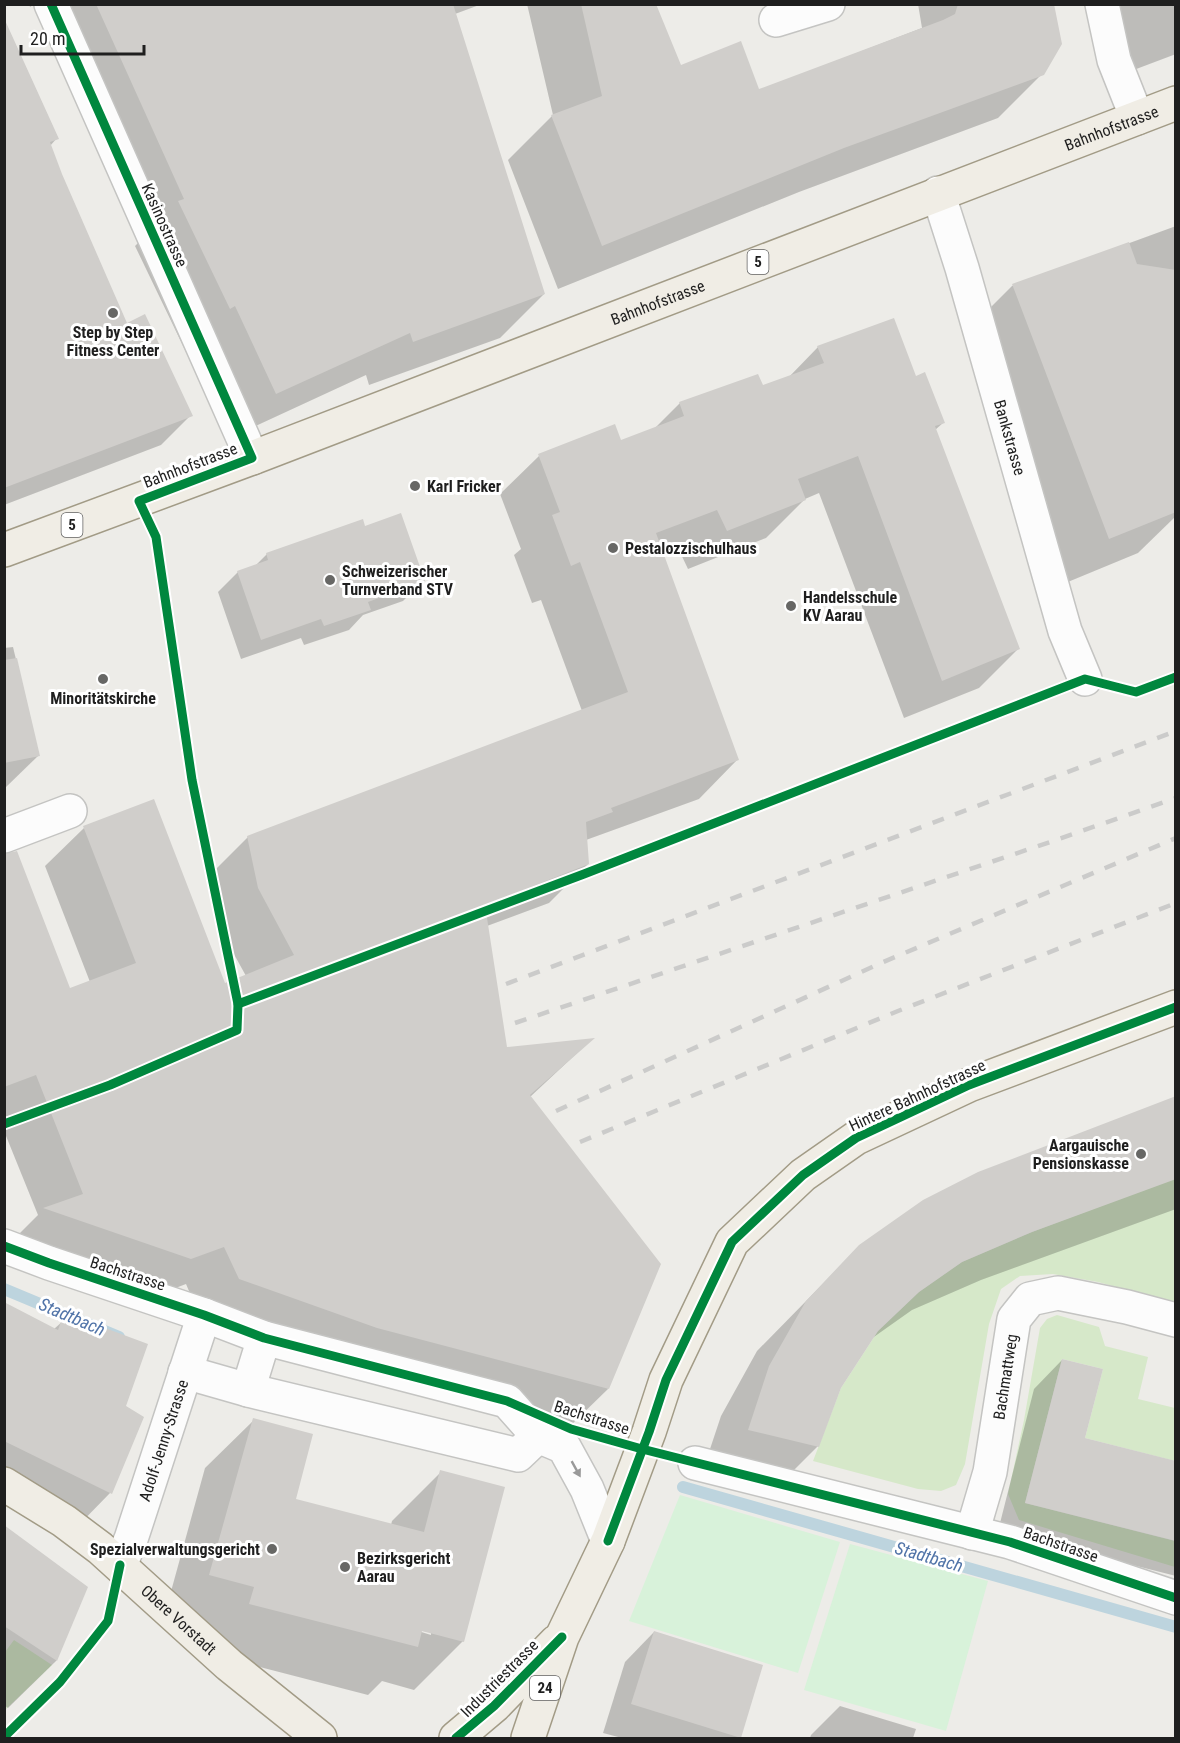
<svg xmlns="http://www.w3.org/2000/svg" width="1180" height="1743" viewBox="0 0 1180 1743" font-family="'Roboto Condensed',sans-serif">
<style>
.grass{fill:#d6e8c9}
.park{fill:#d8f2da}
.shadow{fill:#0003;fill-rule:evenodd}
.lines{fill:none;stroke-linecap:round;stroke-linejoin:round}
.stream{stroke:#bdd4de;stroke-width:12}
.building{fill:#d0cecb}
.minor-casing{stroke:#c4c4c2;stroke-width:36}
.major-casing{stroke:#a29b86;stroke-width:36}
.minor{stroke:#fcfcfc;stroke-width:33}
.major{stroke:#f0ede5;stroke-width:33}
.rail{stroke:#cbcbca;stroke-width:4.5;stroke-dasharray:12 12;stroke-linecap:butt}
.cycleway-casing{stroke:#fff;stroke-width:13}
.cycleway{stroke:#00873e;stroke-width:9}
.oneway{fill:#999}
.poi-dot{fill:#676765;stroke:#fff;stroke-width:2}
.labels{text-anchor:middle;stroke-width:6;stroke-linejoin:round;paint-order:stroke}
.shield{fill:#fff;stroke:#626262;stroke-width:1.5}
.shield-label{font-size:15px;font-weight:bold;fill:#1f1f1f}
.street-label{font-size:16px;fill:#1f1f1f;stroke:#fff}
.poi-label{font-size:16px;font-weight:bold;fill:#1f1f1f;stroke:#fff;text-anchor:start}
.water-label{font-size:18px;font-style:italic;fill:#5174a8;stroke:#fff}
</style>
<rect width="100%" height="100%" fill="#edece8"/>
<g class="grass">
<polygon points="1175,1178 1175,1303 1098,1282 1053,1274 1020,1276 1001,1289 989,1324 965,1464 956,1485 941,1491 918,1489 813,1461 841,1388 878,1331 919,1292 962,1262 1032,1232"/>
<polygon points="1057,1315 1099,1327 1105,1346 1148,1357 1138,1399 1175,1408 1175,1461 1085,1438 1103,1369 1062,1359 1025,1503 1175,1541 1175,1567 1019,1520 1008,1494 1024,1420 1040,1328 1047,1319"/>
<polygon points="14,1640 52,1665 5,1710 5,1652"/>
</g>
<g class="park">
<polygon points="680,1495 840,1542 798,1673 629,1621"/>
<polygon points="850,1544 988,1581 946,1731 804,1690"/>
</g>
<g class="shadow">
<polygon points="29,4 482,4 455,14 544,294 500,338 369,385 366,375 232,437 191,349 186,352 135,246 140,241 33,5 30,7"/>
<polygon points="527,4 655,4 680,67 758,91 922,28 918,4 1053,4 1042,74 998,118 799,192 558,289 508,160 553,115"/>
<polygon points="1107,4 1176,4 1176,54 1131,71"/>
<polygon points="4,22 57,138 50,146 60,175 126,325 191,415 161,445 4,505"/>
<polygon points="1176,226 1176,516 1138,553 1063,584 967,331 1012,286"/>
<polygon points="818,347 915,378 943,423 935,430 1018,649 979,688 904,718 819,493 805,499 766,538 688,569 678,548 662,554 737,760 699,799 586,840 588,864 549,903 487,926 506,1049 591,1040 530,1097 608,1389 569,1427 338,1366 200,1317 186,1284 152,1297 6,1247 38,1215 4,1131 4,858 69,990 90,982 45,866 84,828 224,985 246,976 219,927 209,876 248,837 582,711 541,600 532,603 514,555 521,549 500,494 539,456 620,442 654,429 680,403 762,387 788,378"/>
<polygon points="267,554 423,581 403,601 363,615 349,630 304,645 301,638 241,659 218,592 238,572 255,566"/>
<polygon points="13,647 39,755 4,789 4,648"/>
<polygon points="1176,1097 1176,1209 981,1280 912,1310 871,1339 840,1387 818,1446 769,1495 700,1479 721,1416 757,1351 860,1246"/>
<polygon points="4,1303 54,1329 63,1321 100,1334 105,1330 125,1406 142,1417 110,1493 73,1531 4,1497"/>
<polygon points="1062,1360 1083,1439 1176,1463 1176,1576 998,1531 1034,1389"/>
<path d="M 254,1420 L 294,1500 L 391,1525 L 392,1521 L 441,1472 L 463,1641 L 414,1690 L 382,1681 L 368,1695 L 202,1652 L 162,1624 L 205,1468 ZM 415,1630 L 431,1632 L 431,1635 Z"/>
<polygon points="4,1526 86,1587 56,1661 8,1708 4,1705"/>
<polygon points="654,1632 739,1737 737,1738 622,1738 603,1733 625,1662"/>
<polygon points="840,1706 916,1729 913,1738 810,1738 811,1735"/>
</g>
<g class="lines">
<g class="stream">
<polyline points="4,1289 119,1337"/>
<polyline points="683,1487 1176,1627"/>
</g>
</g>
<g class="building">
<polygon points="96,4 453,4 545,294 413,342 410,333 276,394 235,306 230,309 178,201 184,199"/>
<polygon points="581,4 656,4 681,65 741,41 759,89 943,20 955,14 958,4 1054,4 1062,44 1044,75 844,148 602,246 551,115 602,96"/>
<polygon points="4,18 59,139 50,142 62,174 127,323 145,314 193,416 4,488"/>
<polygon points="1129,242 1137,264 1176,270 1176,512 1109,539 1012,284"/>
<polygon points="894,318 916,376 925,372 945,423 935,426 1020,649 942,681 858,456 798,479 806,500 727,531 717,510 656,533 739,760 611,808 613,812 586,822 589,864 485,905 507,1047 595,1038 530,1095 661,1264 609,1389 377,1328 239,1279 224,1247 191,1259 43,1208 83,1194 36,1075 4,1087 4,854 17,851 70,988 136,963 83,826 154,799 225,983 294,955 258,888 247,836 628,692 580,562 571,566 552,515 560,512 538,454 615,424 621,440 684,416 679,402 758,374 763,385 824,363 817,346"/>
<polygon points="401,513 425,581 368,602 371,610 324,626 321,619 261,640 237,571 268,560 266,553 363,519 365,526"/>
<polygon points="17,658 40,756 4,763 4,660"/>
<polygon points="1176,1096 1176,1179 1032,1232 962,1262 919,1292 878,1331 841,1388 819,1447 748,1430 769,1366 806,1301 859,1245 923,1200 978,1172"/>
<polygon points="4,1302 58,1330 62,1319 102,1334 105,1328 148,1344 126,1406 144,1417 112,1494 4,1441"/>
<polygon points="1062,1359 1103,1369 1085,1438 1176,1461 1176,1541 1025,1503"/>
<polygon points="253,1418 313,1434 296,1499 424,1532 440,1470 505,1487 464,1642 422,1631 418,1647 249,1604 254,1587 209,1575"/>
<polygon points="4,1525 88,1587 57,1661 4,1626"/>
<polygon points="654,1631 763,1665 741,1738 631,1704"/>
</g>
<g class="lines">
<g class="minor-casing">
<g id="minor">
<polyline points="51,4 252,458"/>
<polyline points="1102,4 1114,60 1137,118"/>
<polyline points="776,20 828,4"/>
<path id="s1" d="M 938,193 L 962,268 L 1065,631 L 1085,679"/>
<polyline points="4,836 70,811"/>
<polyline points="4,1246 49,1263 204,1315 264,1338 507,1401 538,1436 564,1447 587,1489 608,1541"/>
<polyline points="185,1372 248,1390 518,1455 538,1436"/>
<polyline points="248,1390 264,1338"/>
<polyline points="695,1463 1010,1542 1176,1598"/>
<path id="s2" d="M 972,1533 L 990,1472 L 1014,1319 L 1030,1299 L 1058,1293 L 1127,1307 L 1176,1320"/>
<path id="s3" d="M 120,1565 L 131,1539 L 204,1315"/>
</g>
</g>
<g class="major-casing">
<g id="major">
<path id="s4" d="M 4,550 L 252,458 L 1176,103"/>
<path id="s5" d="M 4,1484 L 64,1521 L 100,1548 L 229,1665 L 320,1738"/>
<polyline points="456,1738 494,1706 556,1642"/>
<polyline points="528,1738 562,1637 608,1541 649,1432 666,1380 732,1242 803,1175 856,1138 969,1085 1176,1007"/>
</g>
</g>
<use href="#minor" class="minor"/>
<use href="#major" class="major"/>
<g class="rail">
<polyline points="506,984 1176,731"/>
<polyline points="515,1023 1056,840 1176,798"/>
<polyline points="556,1111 881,963 1176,838"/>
<polyline points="580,1142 898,1011 1176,903"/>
</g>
<g class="cycleway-casing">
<g id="cycleway">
<polyline points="238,1004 584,874 1085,679 1136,692 1176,677"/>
<polyline points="4,1124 110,1085 237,1030 238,1004 192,780 156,537 139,501 252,458 51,4"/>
<polyline points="4,1246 49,1263 204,1315 264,1338 507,1401 571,1429 642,1449 1010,1542 1176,1598"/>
<polyline points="608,1541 649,1432 666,1380 732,1242 803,1175 856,1138 969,1085 1176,1007"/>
<polyline points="4,1737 60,1682 108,1621 120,1565"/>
<polyline points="456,1738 494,1706 562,1637"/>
</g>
</g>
<use href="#cycleway" class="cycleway"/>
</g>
<defs><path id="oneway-solid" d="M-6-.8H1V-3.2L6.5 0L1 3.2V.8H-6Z" transform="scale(1.5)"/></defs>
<use class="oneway" href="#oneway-solid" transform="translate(576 1469) rotate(61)"/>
<g class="poi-dot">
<circle cx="113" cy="313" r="6"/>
<circle cx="415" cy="486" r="6"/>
<circle cx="613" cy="548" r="6"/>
<circle cx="330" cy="580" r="6"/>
<circle cx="791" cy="606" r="6"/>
<circle cx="103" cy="679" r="6"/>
<circle cx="1141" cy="1154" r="6"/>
<circle cx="272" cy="1549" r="6"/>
<circle cx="345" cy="1567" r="6"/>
</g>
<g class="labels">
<g class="shield">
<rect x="747.5" y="250" width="21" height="24" rx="4.5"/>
<rect x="61.5" y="513" width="21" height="24" rx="4.5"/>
<rect x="530" y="1676" width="30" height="24" rx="4.5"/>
</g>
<g class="shield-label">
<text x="758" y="267">5</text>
<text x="72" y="530">5</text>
<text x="545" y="1693">24</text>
</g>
<g class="street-label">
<text dy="6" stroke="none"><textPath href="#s4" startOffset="1185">Bahnhofstrasse</textPath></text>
<text transform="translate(165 225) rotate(66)" y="6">Kasinostrasse</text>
<text dy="6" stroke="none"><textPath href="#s4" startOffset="699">Bahnhofstrasse</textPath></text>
<text dy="6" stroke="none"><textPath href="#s1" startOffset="255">Bankstrasse</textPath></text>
<text transform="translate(190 465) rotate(-21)" y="6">Bahnhofstrasse</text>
<text transform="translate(917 1095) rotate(-25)" y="6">Hintere Bahnhofstrasse</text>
<text transform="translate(128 1273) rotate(18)" y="6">Bachstrasse</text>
<text dy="6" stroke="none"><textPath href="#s2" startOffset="160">Bachmattweg</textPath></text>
<text transform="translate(592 1417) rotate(18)" y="6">Bachstrasse</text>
<text dy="6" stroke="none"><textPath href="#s3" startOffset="132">Adolf-Jenny-Strasse</textPath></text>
<text transform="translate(1061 1544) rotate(19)" y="6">Bachstrasse</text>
<text dy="6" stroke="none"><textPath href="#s5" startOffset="222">Obere Vorstadt</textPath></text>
<text transform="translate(499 1678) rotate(-45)" y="6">Industriestrasse</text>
</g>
<g class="poi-label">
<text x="113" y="338" text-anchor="middle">Step by Step<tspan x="113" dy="18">Fitness Center</tspan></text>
<text x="427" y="492">Karl Fricker</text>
<text x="625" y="554">Pestalozzischulhaus</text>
<text x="342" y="577">Schweizerischer<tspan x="342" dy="18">Turnverband STV</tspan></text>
<text x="803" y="603">Handelsschule<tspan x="803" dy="18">KV Aarau</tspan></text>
<text x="103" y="704" text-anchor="middle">Minoritätskirche</text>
<text x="1129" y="1151" text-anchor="end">Aargauische<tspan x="1129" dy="18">Pensionskasse</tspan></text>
<text x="260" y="1555" text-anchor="end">Spezialverwaltungsgericht</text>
<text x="357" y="1564">Bezirksgericht<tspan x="357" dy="18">Aarau</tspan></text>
</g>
<g class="water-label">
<text transform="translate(72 1317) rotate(23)" y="6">Stadtbach</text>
<text transform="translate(929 1557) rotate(16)" y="6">Stadtbach</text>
</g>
</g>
<rect width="1180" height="1743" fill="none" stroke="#1f1f1f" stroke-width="12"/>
<path d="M21 45v9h123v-9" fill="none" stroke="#1f1f1f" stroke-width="3"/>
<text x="30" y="45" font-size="18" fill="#1f1f1f" stroke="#ffffff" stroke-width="4.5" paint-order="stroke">20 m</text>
</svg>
